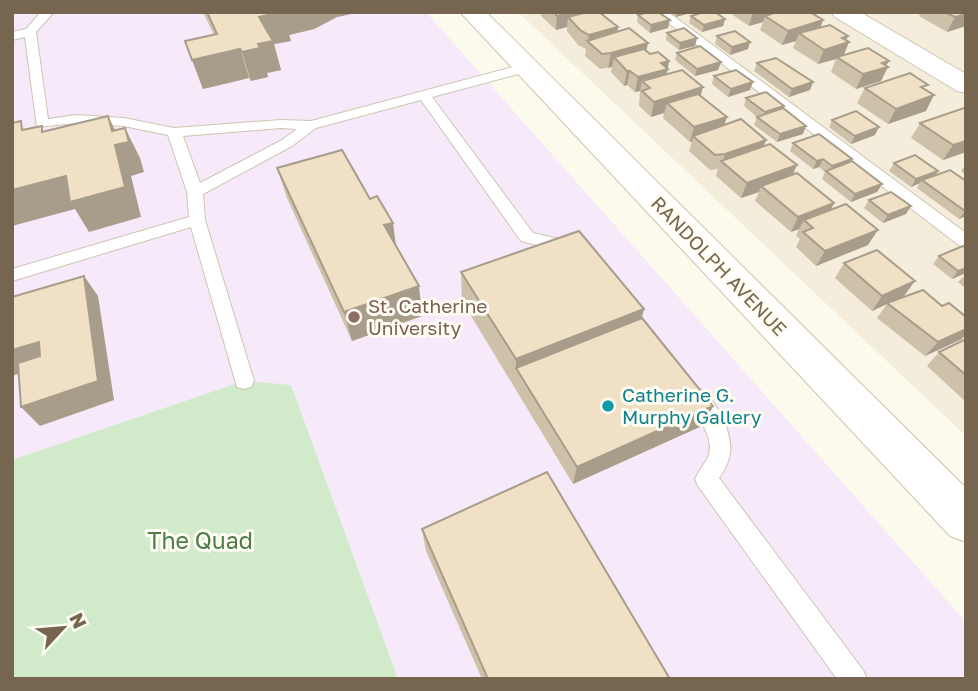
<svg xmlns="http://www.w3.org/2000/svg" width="978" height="691" viewBox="0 0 978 691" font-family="'Golos Text',sans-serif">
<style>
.residential{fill:#f4eddb}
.education{fill:#f6e9f9}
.green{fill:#d1eaca}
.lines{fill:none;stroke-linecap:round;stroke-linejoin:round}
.service-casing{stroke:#cec5b1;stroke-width:2}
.minor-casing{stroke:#cec5b1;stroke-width:2}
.secondary-casing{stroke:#cfc4ad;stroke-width:2}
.service{fill:#fff;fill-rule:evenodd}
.minor{fill:#fff;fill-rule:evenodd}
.secondary{fill:#fff;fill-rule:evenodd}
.wall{fill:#cec1a9}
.shaded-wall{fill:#a89d8a}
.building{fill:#f0e0c5;stroke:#a89d8a;stroke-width:2}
.education-dot{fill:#8d6e63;stroke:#fefcf3;stroke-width:2.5}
.culture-dot{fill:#0f9aa8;stroke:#fefcf3;stroke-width:2.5}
.labels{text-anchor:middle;stroke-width:6;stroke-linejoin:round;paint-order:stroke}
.street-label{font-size:19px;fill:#77664f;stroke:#fefcf3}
.education-label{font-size:19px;fill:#785e54;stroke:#fefcf3;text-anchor:start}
.culture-label{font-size:19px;fill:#0d838f;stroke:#fefcf3;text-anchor:start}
.near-park-label{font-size:23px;fill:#4c7c47;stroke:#fefcf3}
</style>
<rect width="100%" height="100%" fill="#fcf9ed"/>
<polygon class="residential" points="518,12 966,12 966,436"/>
<polygon class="education" points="12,12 426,12 966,622 966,679 12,679"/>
<polygon class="green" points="244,381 291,385 398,679 12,679 12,460"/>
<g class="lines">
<g class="service-casing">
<g id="service">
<path d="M 41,12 L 54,12 L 36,32 L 48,119 L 76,115 L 124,118 L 174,128 L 281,120 L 311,121 L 520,65 L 530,65 L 530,71 L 432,97 L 533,233 L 571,242 L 581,251 L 572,257 L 560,251 L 521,241 L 421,100 L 316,128 L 292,146 L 203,194 L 205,220 L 254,381 L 251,387 L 244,389 L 237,387 L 191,227 L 12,281 L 12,269 L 189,217 L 187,192 L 168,135 L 124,126 L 76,123 L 37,127 L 25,37 L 12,40 L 12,32 L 26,29 ZM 281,128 L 297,129 L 282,140 L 200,183 L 183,136 Z"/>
<polygon points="654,12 668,12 966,233 966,248 960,246"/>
<path d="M 695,387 C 715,394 733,433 730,453 C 729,462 724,471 719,478 L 863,670 L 867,679 L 837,679 L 698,486 L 695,479 C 698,472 703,466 707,459 C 718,437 694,414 685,396 L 688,390 Z"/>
</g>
</g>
<g class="minor-casing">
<polygon id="minor" points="831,12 860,12 966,74 966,93 957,91 835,17"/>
</g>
<g class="secondary-casing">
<polygon id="secondary" points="460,12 486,12 966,488 966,542 950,536"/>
</g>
<use href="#service" class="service"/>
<use href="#minor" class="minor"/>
<use href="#secondary" class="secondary"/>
</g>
<g class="wall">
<polygon points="203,12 356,12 356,13 337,17 314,29 289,35 291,41 274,44 281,70 267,73 268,77 251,81 249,78 203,89 185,41 214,35"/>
<polygon points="541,12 599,12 618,27 617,32 650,54 669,61 667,74 701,96 724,125 766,140 764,146 793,174 834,203 831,210 868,245 816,266 796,247 800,239 796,236 799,229 791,232 755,201 759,192 741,198 716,176 718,169 710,170 689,151 692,142 690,142 663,118 664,113 651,117 639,106 640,91 635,92 627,85 624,86 611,72 612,67 600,69 585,56 586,49 578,45 567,31 567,27 556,30 541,16"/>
<polygon points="670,12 694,12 676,17"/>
<polygon points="731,12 810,12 821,27 848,36 846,41 849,42 843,56 886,65 881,81 856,89 831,72 836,59 818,64 793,48 796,41 782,45 760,30 763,22 749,26 730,13"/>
<polygon points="921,12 966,12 966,26 947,32 919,16"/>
<polygon points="638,15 668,28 650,33 637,22"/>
<polygon points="691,16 725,19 723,26 702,32 689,23"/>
<polygon points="667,33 697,38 695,46 679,50 666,40"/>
<polygon points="717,36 748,49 730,55 715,44"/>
<polygon points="677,53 721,62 718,70 695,76 675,60"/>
<polygon points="757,63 813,82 810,90 789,97 754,71"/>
<polygon points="714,76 750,90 728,97 712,84"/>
<polygon points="865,88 925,90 926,111 888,124 857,103"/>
<polygon points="746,98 784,106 783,109 803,134 777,142 754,125 757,117 744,106"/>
<polygon points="966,109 966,152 943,160 911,138 920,123"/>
<polygon points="832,120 875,135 851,144 829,127"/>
<polygon points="793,143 850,162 882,184 877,192 851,202 822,179 825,172 819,167 813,169 790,151"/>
<polygon points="894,163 938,171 935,175 966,181 966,216 959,219 917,188 920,183 911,187 889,171"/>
<polygon points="966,164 966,175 961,171"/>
<polygon points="277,168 397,248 422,316 352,341 287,198"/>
<polygon points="869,200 906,214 883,223 864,208"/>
<polygon points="966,248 966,273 952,279 933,264 939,256"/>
<polygon points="844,263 904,296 896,300 962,339 925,356 877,318 887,304 872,311 835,278"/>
<polygon points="461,272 644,309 642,318 713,406 704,425 573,484 462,301"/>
<polygon points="966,274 966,289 958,282"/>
<polygon points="966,339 966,402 927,366 939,352"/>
<polygon points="422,529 670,679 482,679 426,551"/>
</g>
<g class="shaded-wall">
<polygon points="281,12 356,13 337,17 314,29 289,35 291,41 274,44 281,70 267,73 268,77 251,81 242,52 258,44 259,17"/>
<polygon points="572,12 599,12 568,17 567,27 556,30 557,16"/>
<polygon points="677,12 694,12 676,17"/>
<polygon points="753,12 788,12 765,16 763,22 749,26"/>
<polygon points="966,14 966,26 947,32 955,17"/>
<polygon points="725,19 723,26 702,32 704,25"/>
<polygon points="670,20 668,28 650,33 651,25"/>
<polygon points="823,20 818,35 799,33 796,41 782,45 788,31"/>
<polygon points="618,27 616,42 588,42 589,35"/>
<polygon points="848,36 845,43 849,42 843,57 837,57 836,59 818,64 824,50 842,38"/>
<polygon points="697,38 695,46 679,50 680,43"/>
<polygon points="750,42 748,49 730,55 732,47"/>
<polygon points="648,43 645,58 614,57 612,67 608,68 611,53"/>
<polygon points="240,49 249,78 203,89 192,60"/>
<polygon points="669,61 665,84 642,81 640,91 635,92 638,77 661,63"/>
<polygon points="889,61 885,67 888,67 881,81 856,89 863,74 882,63"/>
<polygon points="721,62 718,70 695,76 697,69"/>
<polygon points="627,71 630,71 627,85 624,86"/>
<polygon points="753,82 750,90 728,97 731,89"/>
<polygon points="813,82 810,90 789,97 792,89"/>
<polygon points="703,87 699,102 667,103 664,113 651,117 654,102"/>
<polygon points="934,95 926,111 888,124 896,109"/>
<polygon points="784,106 781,114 762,120 765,112"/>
<polygon points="108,116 122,144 125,128 140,158 144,172 131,176 141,217 89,232 75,209 12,226 12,190 112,131"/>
<polygon points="727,117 722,132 693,136 692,142 690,142 694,127"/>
<polygon points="806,126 803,134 777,142 780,134"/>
<polygon points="879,127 875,135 851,144 855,136"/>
<polygon points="766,140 760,155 723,162 725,154"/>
<polygon points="966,141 966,152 943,160 953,145"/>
<polygon points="823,159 819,167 813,169 817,161"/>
<polygon points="852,159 848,167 828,174 832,166"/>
<polygon points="797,165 790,181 761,186 759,192 741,198 747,183"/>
<polygon points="938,171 933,179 922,180 920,183 911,187 916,179"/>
<polygon points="882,184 877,192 851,202 855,194"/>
<polygon points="834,203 826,219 804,220 799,229 791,232 798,217"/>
<polygon points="911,206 906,214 883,223 888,215"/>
<polygon points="966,210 966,216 959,219 965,211"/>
<polygon points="393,223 397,253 384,225"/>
<polygon points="878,230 868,245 816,266 825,251"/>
<polygon points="966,268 966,273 952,279 958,271"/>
<polygon points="84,276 98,296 114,400 40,426 21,407"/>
<polygon points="915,281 904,296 872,311 882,296"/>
<polygon points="419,286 422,316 352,341 344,312"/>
<polygon points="644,309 636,338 516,368 516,359"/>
<polygon points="966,329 966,334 962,339 925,356 938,342"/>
<polygon points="39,342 56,361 12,376 12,350"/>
<polygon points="713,406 704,425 573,484 577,467"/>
</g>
<g class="building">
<polygon points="207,12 281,12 259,17 273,41 258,44 260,48 242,52 240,49 192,60 185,41 217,34"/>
<polygon points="554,12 572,12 557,16"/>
<polygon points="587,12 599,12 618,27 589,35 580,30 568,17"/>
<polygon points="648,12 658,12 670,20 651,25 638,15"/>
<polygon points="704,12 715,12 725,19 704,25 691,16"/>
<polygon points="777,12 810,12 823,20 788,31 765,16"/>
<polygon points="945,12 966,12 966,14 955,17"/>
<polygon points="830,25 848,36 842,38 849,42 824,50 799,33"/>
<polygon points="629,28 648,43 611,53 602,54 587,41"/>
<polygon points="684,28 697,38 680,43 667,33"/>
<polygon points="735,31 750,42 732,47 717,36"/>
<polygon points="700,46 721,62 697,69 677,53"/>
<polygon points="868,48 889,61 882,63 888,67 863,74 837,57"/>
<polygon points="644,49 650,54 658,52 669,61 661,63 668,69 638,77 630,71 627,71 614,57"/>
<polygon points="776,58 813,82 792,89 757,63"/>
<polygon points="682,70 703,87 654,102 642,91 650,88 642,81"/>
<polygon points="736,70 753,82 731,89 714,76"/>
<polygon points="910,73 928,85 921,87 934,95 896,109 865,88"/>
<polygon points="766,92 784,106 765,112 746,98"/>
<polygon points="698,94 727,117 694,127 667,103"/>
<polygon points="783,108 806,126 780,134 757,117"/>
<polygon points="964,108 966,109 966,141 953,145 920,123"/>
<polygon points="856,111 879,127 855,136 832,120"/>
<polygon points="108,116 112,131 125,128 129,142 115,145 125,187 70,202 66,176 12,190 12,123 21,121 22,130 42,126 42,132"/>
<polygon points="741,119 766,140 725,154 715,155 693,136"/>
<polygon points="819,134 852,159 832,166 823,159 817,161 793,143"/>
<polygon points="770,144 797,165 747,183 721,161"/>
<polygon points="342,150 370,199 377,196 393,223 384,225 419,286 344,312 277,168"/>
<polygon points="915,155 938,171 916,179 894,163"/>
<polygon points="852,161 882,184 855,194 826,171"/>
<polygon points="950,170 966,181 965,211 922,180"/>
<polygon points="797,173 834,203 798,217 761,186"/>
<polygon points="891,192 911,206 888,215 869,200"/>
<polygon points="846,204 878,230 825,251 803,232 813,228 804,220"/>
<polygon points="579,231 644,309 516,359 461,272"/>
<polygon points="963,246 966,248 966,268 958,271 939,256"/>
<polygon points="877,250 915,281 882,296 844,263"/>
<polygon points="84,276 98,381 21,407 18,363 40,356 39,342 12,350 12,297"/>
<polygon points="923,290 942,306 949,303 966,317 966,329 938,342 887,303"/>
<polygon points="642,318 713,406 577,467 516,368"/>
<polygon points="966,339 966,375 939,352"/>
<polygon points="547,472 670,679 488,679 422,529"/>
</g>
<circle class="education-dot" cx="354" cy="317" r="7"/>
<circle class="culture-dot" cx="608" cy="406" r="7"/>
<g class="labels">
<g class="street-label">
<text transform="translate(719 266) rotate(46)" y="7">RANDOLPH AVENUE</text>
</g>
<g class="education-label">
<text x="368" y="313">St. Catherine<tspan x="368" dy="22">University</tspan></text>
</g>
<g class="culture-label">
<text x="622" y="402">Catherine G.<tspan x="622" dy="22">Murphy Gallery</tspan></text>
</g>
<g class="near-park-label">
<text x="200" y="549">The Quad</text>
</g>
</g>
<rect width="978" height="691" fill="none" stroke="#77664f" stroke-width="28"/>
<g transform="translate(63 628) rotate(64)" stroke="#fefcf3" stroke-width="5" paint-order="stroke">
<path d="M0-5L12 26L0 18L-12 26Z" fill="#77664f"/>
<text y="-10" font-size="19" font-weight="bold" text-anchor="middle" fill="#77664f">N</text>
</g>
</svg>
